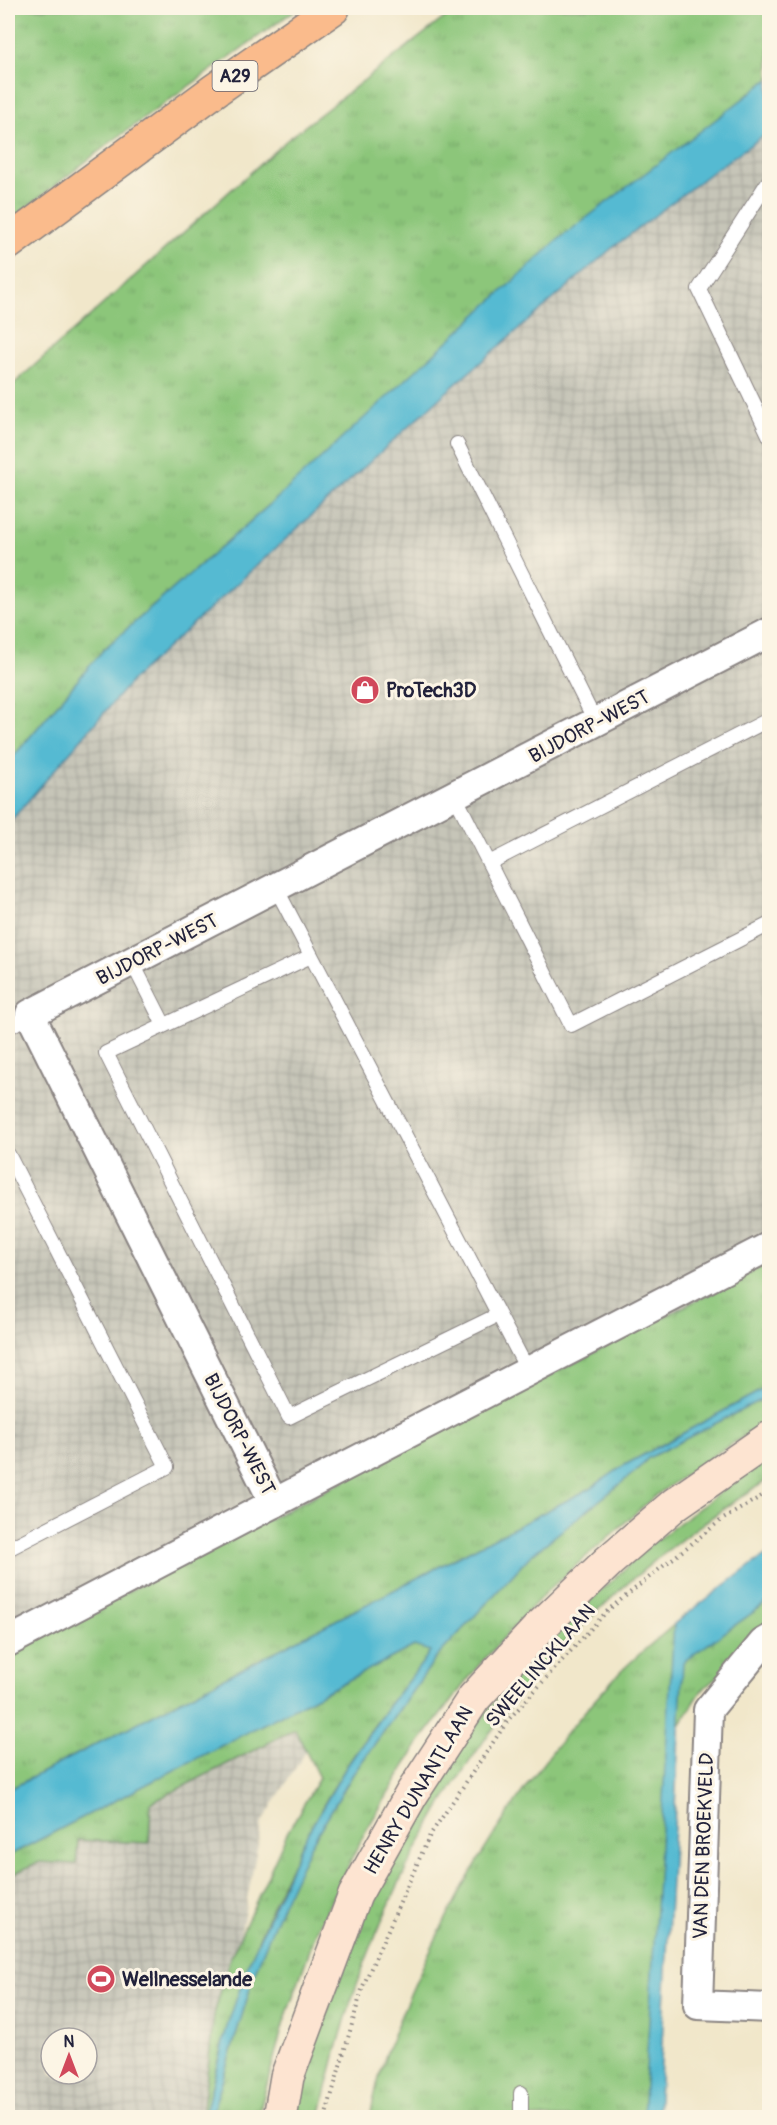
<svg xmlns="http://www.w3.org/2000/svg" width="777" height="2125" viewBox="0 0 777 2125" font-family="Pangolin,sans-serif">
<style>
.industrial{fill:url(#industrial-grid);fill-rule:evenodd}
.grass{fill:url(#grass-tufts);stroke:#57745a;stroke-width:1.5}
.water{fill:#54bad2;stroke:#3b6e86;stroke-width:1.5}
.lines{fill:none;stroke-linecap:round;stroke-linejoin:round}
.lane-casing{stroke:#8a8482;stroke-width:16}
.street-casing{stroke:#8a8482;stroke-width:32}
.secondary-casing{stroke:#8a8482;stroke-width:36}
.highway-casing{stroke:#8a8482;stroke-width:36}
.path{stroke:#8a8482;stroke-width:4;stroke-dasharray:1.5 4.5;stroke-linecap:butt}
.lane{stroke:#fff;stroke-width:14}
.street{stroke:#fff;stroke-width:28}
.secondary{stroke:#fde4d1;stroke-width:33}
.highway{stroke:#fabb8c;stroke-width:33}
.labels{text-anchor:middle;stroke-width:6;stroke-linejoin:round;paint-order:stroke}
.shield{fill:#fcf5e5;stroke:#63616e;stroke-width:1.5}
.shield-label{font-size:18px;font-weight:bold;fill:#22223b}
.poi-label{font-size:20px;font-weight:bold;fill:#22223b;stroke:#fcf5e5;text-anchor:start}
.street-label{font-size:20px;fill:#22223b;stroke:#fcf5e5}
</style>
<defs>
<pattern id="industrial-grid" width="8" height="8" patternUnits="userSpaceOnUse" patternTransform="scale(1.5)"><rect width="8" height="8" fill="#c6c5b8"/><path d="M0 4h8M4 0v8" fill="none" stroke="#aaa99f"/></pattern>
<pattern id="grass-tufts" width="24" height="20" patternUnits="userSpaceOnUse" patternTransform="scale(1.5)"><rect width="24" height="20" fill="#8cc67a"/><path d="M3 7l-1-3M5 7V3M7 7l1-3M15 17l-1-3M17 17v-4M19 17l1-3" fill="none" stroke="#78aa6a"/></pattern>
</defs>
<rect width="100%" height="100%" fill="#fcf5e5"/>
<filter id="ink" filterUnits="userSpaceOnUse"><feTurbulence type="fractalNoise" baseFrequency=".0167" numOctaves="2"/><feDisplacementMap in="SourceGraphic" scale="12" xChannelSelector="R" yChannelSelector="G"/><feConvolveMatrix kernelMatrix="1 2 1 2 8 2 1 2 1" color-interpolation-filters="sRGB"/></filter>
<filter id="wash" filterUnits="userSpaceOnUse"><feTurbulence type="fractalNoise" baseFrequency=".008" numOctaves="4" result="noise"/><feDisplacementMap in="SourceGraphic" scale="24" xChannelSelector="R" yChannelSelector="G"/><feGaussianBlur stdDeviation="1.35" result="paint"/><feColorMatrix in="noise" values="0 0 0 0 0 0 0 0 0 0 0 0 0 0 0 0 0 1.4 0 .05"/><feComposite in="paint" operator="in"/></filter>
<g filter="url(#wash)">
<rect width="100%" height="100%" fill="#f1e7ca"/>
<path class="industrial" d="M 769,115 L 769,1323 L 456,1509 L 262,1822 L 211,2086 L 209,2117 L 8,2118 L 8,644 ZM 51,2038 L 87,2038 L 87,2074 L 51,2074 Z"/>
<g class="grass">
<polygon points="8,8 298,8 111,142 8,222"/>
<polygon points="457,8 769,8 769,79 751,92 275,500 104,649 8,763 8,389 287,140"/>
<polygon points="769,1263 769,1386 625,1465 589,1489 8,1790 8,1653"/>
<polygon points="769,1396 769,1421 717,1453 655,1496 546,1592 479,1665 418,1744 364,1834 317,1930 284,2022 258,2117 211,2118 256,1969 281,1908 310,1846 353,1774 436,1658 530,1556 636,1471 648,1458"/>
<path d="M 769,1460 L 769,1479 C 581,1596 443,1756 364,1965 C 345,2014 332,2066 320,2117 L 294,2118 L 308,2064 L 367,1906 L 393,1854 L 455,1753 L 510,1682 L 538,1649 L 650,1545 L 723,1490 Z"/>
<path d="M 769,1601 L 769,1633 L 702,1690 L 679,1727 L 657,2117 L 370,2118 C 379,2063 399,2018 422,1968 C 470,1863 532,1767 611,1682 C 633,1657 661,1637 685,1615 L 683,1661 Z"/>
<path d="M 414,1646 L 431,1650 C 419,1670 403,1686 389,1705 C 374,1725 359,1747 345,1769 C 295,1848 256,1936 228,2025 C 218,2055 212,2087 204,2117 L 202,2117 L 214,2015 L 229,1961 L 287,1833 L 319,1778 L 295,1729 L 151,1803 L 149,1843 L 78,1840 L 76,1864 L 38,1862 L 8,1877 L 8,1897 L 8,1856 Z"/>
</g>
<g class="water">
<polygon points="769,79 769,132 716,169 611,249 442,396 134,678 8,824 8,763 104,649 275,500 560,238"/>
<polygon points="769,1386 769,1396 648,1458 636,1471 530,1556 436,1658 353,1774 310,1846 281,1908 256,1969 211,2117 204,2117 227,2027 248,1965 303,1841 345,1769 389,1705 423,1662 430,1651 414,1646 8,1856 8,1790 589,1489 625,1465"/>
<polygon points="769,1554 769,1601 683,1662 658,2117 643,2117 674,1624 754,1563"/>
</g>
</g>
<g filter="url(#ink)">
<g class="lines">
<g class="lane-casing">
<g id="lane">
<polyline points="770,179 699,289 770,437"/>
<polyline points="457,444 596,723"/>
<polyline points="455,796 571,1025 770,924"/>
<polyline points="489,863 770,719"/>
<polyline points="276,888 528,1371"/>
<polyline points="311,956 106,1053 289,1417 498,1315"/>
<polyline points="132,962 164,1025"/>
<polyline points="8,1028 30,1014"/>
<polyline points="8,1154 167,1467 8,1549"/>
<polyline points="521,2118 521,2093"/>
</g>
</g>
<g class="street-casing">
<g id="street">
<polyline points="770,632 30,1014 274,1503 770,1246"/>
<polyline points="770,1639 763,1643 708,1710 698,2005 770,2008"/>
<polyline points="8,1642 274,1503"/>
</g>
</g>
<g class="secondary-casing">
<polyline id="secondary" points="280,2118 287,2077 355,1895 411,1795 474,1698 539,1628 609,1561 675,1504 770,1438"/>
</g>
<g class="highway-casing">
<polyline id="highway" points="8,243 215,90 333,8"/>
</g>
<polyline class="path" points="325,2118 363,1986 430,1835 509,1719 608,1610 720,1521 770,1491"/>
<use href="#lane" class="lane"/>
<use href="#street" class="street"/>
<use href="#secondary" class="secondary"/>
<use href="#highway" class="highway"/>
</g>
</g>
<defs>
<g id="shop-disc" transform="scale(1.5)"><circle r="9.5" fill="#d1495b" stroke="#fcf5e5"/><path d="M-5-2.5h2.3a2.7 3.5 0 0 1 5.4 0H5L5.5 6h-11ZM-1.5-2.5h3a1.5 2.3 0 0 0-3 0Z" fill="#fff"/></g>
<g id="stadium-disc" transform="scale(1.5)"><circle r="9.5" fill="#d1495b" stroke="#fcf5e5"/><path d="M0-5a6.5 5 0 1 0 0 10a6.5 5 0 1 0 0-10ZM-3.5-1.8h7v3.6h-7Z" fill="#fff"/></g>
</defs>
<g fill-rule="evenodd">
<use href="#shop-disc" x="365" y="690"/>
<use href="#stadium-disc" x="101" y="1979"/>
</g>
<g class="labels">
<rect class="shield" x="212.5" y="61" width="45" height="30" rx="4.5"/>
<g class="shield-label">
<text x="235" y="82">A29</text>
</g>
<g class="poi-label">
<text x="386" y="697">ProTech3D</text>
<text x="122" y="1986">Wellnesselande</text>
</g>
<g class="street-label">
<text transform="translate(589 726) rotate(-28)" y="7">BIJDORP-WEST</text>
<text transform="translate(157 949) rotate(-27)" y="7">BIJDORP-WEST</text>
<text transform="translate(240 1434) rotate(63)" y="7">BIJDORP-WEST</text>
<text transform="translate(540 1665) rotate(-49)" y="7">SWEELINCKLAAN</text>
<text transform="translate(418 1790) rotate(-59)" y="7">HENRY DUNANTLAAN</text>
<text transform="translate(703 1846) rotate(-88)" y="7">VAN DEN BROEKVELD</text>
</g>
</g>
<rect width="777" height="2125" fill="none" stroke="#fcf5e5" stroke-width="30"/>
<g transform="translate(69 2056)"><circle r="28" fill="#fcf5e5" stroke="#a5a1a1" stroke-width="1.5"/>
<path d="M0-4.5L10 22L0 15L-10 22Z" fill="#d1495b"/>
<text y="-9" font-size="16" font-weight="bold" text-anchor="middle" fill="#22223b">N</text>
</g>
</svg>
